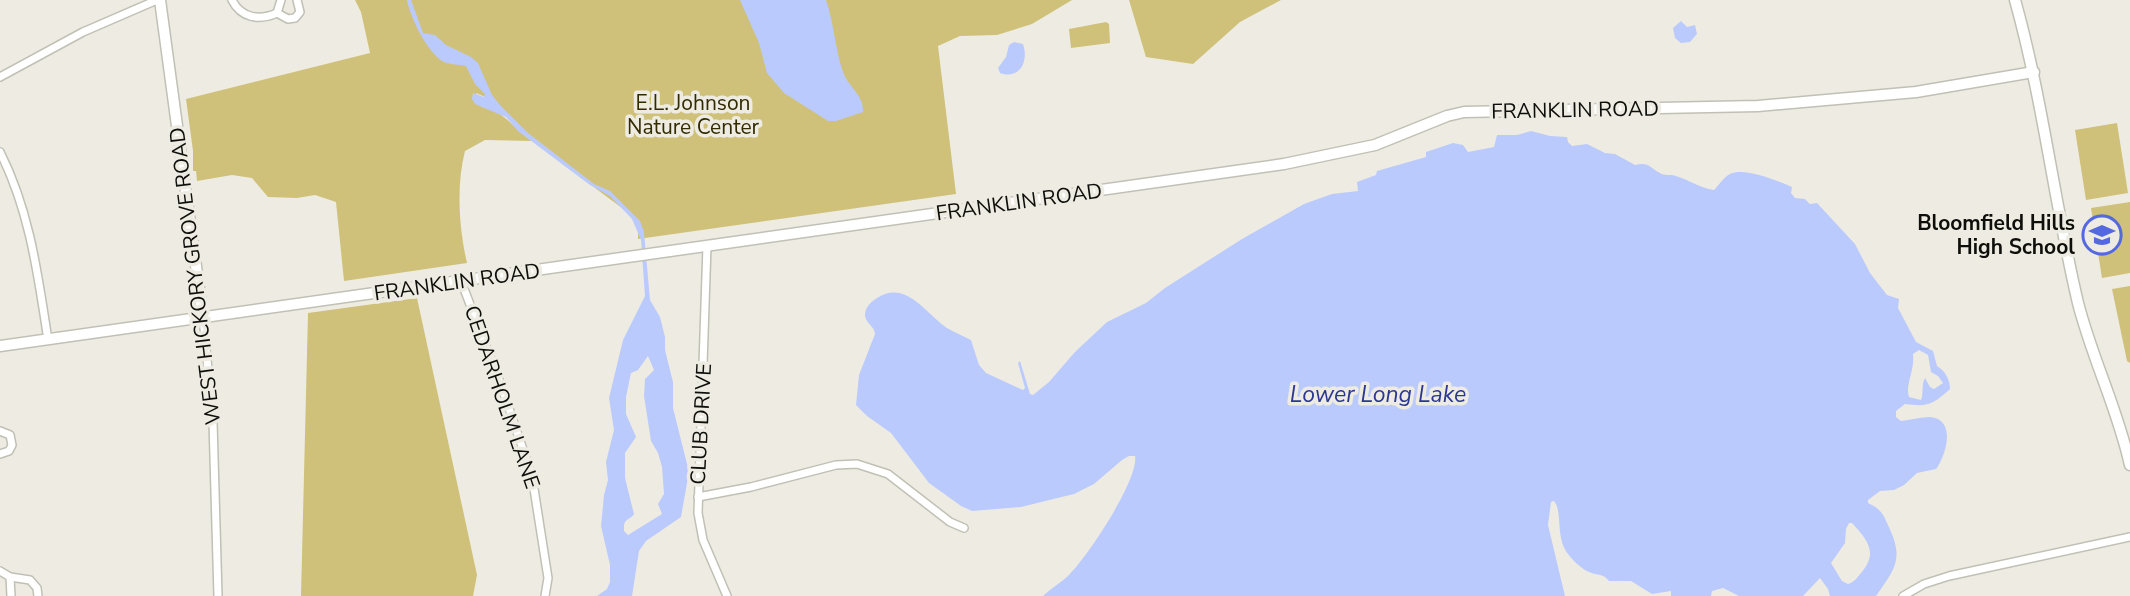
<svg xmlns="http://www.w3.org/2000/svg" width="2130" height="596" viewBox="0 0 2130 596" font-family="'Nunito Sans',sans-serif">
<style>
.green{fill:#cfc179}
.water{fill:#bbcafd;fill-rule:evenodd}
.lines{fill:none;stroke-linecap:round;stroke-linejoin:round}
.street-casing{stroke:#c1c0b5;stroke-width:10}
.secondary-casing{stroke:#c1c0b5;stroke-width:13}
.street{stroke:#fff;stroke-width:7}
.secondary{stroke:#fff;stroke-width:10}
.labels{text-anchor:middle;stroke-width:7;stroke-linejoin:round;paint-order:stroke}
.park-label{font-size:21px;fill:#322b00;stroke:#eeece2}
.street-label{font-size:21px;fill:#0e0e0a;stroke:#eeece2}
.poi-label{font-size:21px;font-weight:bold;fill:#0e0e0a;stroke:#eeece2;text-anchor:end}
.water-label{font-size:23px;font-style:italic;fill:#2b3793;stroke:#eeece2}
</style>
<rect width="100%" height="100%" fill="#eeece2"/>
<g class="green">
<path d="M 355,0 L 1072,0 L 1032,24 L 997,35 L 960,36 L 938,46 L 956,194 L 638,239 L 638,226 L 626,211 L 556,159 L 485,97 L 476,93 L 482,107 C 508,113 512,128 532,141 L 485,140 L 465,151 C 456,186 459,228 467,263 L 344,281 L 336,202 L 315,195 L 297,198 L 268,197 L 252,178 L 232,175 L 197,181 L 196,171 L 193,171 L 193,151 L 186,99 L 370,53 L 361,12 Z"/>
<polygon points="1129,0 1281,0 1240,22 1193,64 1146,57"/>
<polygon points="1106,22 1109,24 1110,43 1071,48 1069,29"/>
<polygon points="2117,123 2128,193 2086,200 2075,130"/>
<polygon points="2130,202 2130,273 2102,278 2091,208"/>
<polygon points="2130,286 2130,363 2127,361 2112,289"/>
<polygon points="417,298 477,575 473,596 301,596 308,313"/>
</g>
<g class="water">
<path d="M 407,0 L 411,0 L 423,33 L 435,35 L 446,45 L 471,57 L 478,63 L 492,95 L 500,105 L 528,133 L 594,184 L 610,191 L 640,221 L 644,232 L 650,300 L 660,317 L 665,337 L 665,350 L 673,382 L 673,408 L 689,472 L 681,517 L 646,541 L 639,551 L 632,596 L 597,596 L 607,589 L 610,582 L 610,565 L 601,526 L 604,495 L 608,480 L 606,462 L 614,430 L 609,398 L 623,340 L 645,296 L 641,240 L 632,219 L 610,196 L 590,185 L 518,131 L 506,117 L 475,104 L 472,99 L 473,93 L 484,97 L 485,94 L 475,84 L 466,66 C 459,64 450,65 444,62 C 428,54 410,17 407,0 ZM 648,356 L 654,370 L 645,379 L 644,396 L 651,441 L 658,453 L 662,467 L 664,494 L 658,504 L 662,514 L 628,535 L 624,531 C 623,517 630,521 634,514 L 625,478 L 625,453 L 636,437 L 626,414 L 626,397 L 631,373 L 638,370 Z"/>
<path d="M 740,0 L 826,0 C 834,23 835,49 843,72 C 849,88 864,95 863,112 L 836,121 L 828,121 L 784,93 L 767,73 L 759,43 Z"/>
<polygon points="1681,21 1687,27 1695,25 1697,34 1690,42 1681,43 1675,38 1673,28"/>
<path d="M 1014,42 L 1023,44 C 1029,61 1020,80 1000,73 L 998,68 L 1006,57 L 1009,45 Z"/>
<path d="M 1531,131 L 1550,136 L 1567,137 L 1568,142 L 1572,146 L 1587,144 L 1605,153 L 1615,154 L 1635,165 C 1650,162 1648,167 1660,173 C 1664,176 1671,174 1676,176 C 1689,180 1700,188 1714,190 C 1719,185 1724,177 1730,174 C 1745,167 1778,181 1792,187 L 1791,193 L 1795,198 L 1805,199 L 1810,204 L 1817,203 L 1855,244 L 1870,273 L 1887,295 L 1899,299 L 1898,308 L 1916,342 L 1933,351 L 1937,366 C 1945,371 1950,379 1950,389 C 1932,405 1928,407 1905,404 L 1896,411 L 1896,417 L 1901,421 C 1910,420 1921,417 1930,417 C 1957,419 1946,456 1936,469 L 1917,473 L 1904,485 L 1894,490 L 1880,491 L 1868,500 L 1868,503 C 1879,508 1883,513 1887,523 C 1904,558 1897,566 1876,596 L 1830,596 L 1828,589 L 1820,578 L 1803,596 L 1739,596 L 1723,588 L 1712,591 L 1711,596 L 1671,596 L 1671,591 L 1652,594 L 1631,581 L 1609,581 C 1603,573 1598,576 1589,572 C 1582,569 1573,561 1568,554 C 1555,537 1563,512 1554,501 L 1551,502 L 1548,525 L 1565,596 L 1043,596 C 1051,588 1061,583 1069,575 C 1087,557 1139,480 1135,456 L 1129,456 L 1122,460 L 1094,484 L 1074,494 L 1021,507 L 972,511 L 961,506 L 929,483 L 891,433 L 867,416 L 856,405 L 859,375 L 875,334 C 874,325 865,323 865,315 C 865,307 871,302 877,298 C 906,279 926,314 947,328 C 954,332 963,336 971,340 L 979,365 L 986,373 L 1023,390 L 1025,388 L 1018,363 L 1020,361 L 1030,394 L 1033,395 L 1049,382 L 1075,352 L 1107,322 L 1146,303 L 1165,288 L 1242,239 L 1304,204 L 1332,194 L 1358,191 L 1357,182 L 1376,175 L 1377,171 L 1426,157 L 1426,152 L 1453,143 L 1463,145 L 1468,152 L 1494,147 L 1497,135 L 1517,135 ZM 1919,350 L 1928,355 L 1931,372 L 1938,376 L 1943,383 L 1934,389 L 1930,387 L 1925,378 C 1921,384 1924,393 1921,400 L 1909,397 C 1905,384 1915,371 1913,354 ZM 1849,523 L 1852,523 C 1867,540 1879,552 1861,573 C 1857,578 1854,582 1848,584 L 1842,581 L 1831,563 L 1845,543 L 1846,529 Z"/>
</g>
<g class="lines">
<g class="street-casing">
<g id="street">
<path d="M 232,0 C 241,18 259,21 277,13"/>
<polyline points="281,0 277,13 288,19 295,18 300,12 297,0"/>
<polyline points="0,77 83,32 157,0"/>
<path d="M 0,152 C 30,211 38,276 48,340"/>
<polyline points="707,246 698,513 703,540 727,596"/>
<polyline points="461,281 501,385 532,476 548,578 545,596"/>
<polyline points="203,318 213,422 218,596"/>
<polyline points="0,431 10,435 12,445 9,451 0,454"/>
<polyline points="698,497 751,487 836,465 857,464 888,474 950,522 964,528"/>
<polyline points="0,571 10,577 30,580 37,588 38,596"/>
<polyline points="10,577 11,596"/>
<polyline points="1903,596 1924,584 1949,576 2130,537"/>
</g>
</g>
<g class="secondary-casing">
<g id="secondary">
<polyline points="160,0 203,318"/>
<path d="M 2015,0 C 2043,100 2054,202 2078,303 C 2092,358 2118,410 2130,465"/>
<polyline points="0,346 1284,164 1375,145 1447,116 1464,112 1758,106 1916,92 2034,72"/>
</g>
</g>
<use href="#street" class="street"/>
<use href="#secondary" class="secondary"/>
</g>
<defs>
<g id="school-ring" transform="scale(2.0125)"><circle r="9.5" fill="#eeece2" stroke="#5469df" stroke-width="1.5"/><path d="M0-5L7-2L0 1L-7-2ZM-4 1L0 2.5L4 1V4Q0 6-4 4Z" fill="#5469df"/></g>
</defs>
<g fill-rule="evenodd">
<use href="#school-ring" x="2102" y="235"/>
</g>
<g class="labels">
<g class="park-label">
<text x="693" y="110">E.L. Johnson<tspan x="693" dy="24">Nature Center</tspan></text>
</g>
<g class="street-label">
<text transform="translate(1575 110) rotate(-1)" y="7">FRANKLIN ROAD</text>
<text transform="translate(1019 202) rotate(-8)" y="7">FRANKLIN ROAD</text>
<text transform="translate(195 276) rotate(-97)" y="7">WEST HICKORY GROVE ROAD</text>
<text transform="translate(457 282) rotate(-8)" y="7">FRANKLIN ROAD</text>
<text transform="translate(502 397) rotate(71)" y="7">CEDARHOLM LANE</text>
<text transform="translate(701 424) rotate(-87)" y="7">CLUB DRIVE</text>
</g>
<g class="poi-label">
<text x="2075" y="230">Bloomfield Hills<tspan x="2075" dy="24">High School</tspan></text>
</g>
<g class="water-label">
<text x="1378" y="402">Lower Long Lake</text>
</g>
</g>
</svg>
